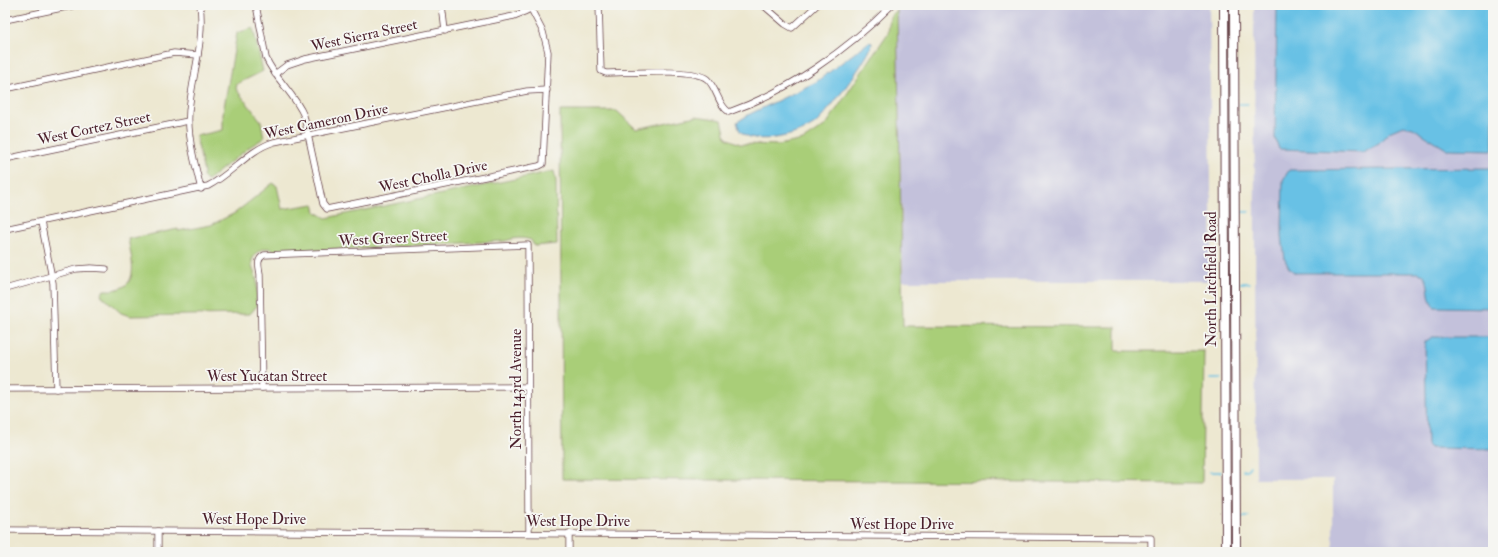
<svg xmlns="http://www.w3.org/2000/svg" width="1498" height="557" viewBox="0 0 1498 557" font-family="'IM FELL Double Pica',serif">
<style>
.industrial{fill:#c3c1db}
.green{fill:#a9ce78;stroke:#7a7652}
.water{fill:#67c1e5;stroke:#587088}
.lines{fill:none;stroke-linecap:round;stroke-linejoin:round}
.stream{stroke:#67c1e5;stroke-width:1.5}
.street-casing{stroke:#623d44;stroke-width:7}
.secondary-casing{stroke:#623d44;stroke-width:10}
.street{stroke:#fff;stroke-width:5.5}
.secondary{stroke:#fff;stroke-width:8}
.labels{text-anchor:middle;stroke-width:3.5;stroke-linejoin:round;paint-order:stroke}
.street-label{font-size:15px;fill:#4a1f2b;stroke:#f6f6f2}
</style>
<rect width="100%" height="100%" fill="#f6f6f2"/>
<filter id="ink" filterUnits="userSpaceOnUse"><feTurbulence type="fractalNoise" baseFrequency=".025" numOctaves="2"/><feDisplacementMap in="SourceGraphic" scale="8" xChannelSelector="R" yChannelSelector="G"/><feConvolveMatrix kernelMatrix="1 2 1 2 8 2 1 2 1" color-interpolation-filters="sRGB"/></filter>
<filter id="wash" filterUnits="userSpaceOnUse"><feTurbulence type="fractalNoise" baseFrequency=".012" numOctaves="4" result="noise"/><feDisplacementMap in="SourceGraphic" scale="16" xChannelSelector="R" yChannelSelector="G"/><feGaussianBlur stdDeviation="0.9" result="paint"/><feColorMatrix in="noise" values="0 0 0 0 0 0 0 0 0 0 0 0 0 0 0 0 0 1.4 0 .05"/><feComposite in="paint" operator="in"/></filter>
<g filter="url(#wash)">
<rect width="100%" height="100%" fill="#ede8d1"/>
<g class="industrial">
<polygon points="902,5 1209,5 1212,281 903,281 897,10"/>
<polygon points="1254,5 1493,5 1493,552 1333,552 1333,479 1256,479"/>
</g>
<g class="green">
<polygon points="897,10 903,326 1116,327 1116,351 1204,351 1202,483 562,479 560,111 617,111 636,129 696,116 722,120 726,138 740,144 779,145 803,140 826,125 888,33 890,17"/>
<polygon points="253,28 263,71 237,84 236,89 261,121 264,138 251,146 208,180 203,177 204,173 196,136 223,130 223,113 237,33"/>
<path d="M 554,171 L 556,181 L 557,244 L 534,246 L 531,240 C 521,237 515,238 505,241 L 296,251 L 276,251 L 268,248 L 262,249 L 256,253 L 252,260 L 252,266 L 257,280 L 257,306 L 250,314 L 130,316 L 121,313 L 101,295 L 104,290 C 141,292 133,264 128,239 L 178,229 L 178,231 L 211,225 L 235,213 L 273,183 L 277,186 L 282,209 L 314,204 L 316,212 L 326,218 Z"/>
</g>
<g class="water">
<polygon points="1279,5 1493,5 1493,150 1446,149 1413,128 1403,126 1389,132 1379,143 1363,152 1279,149 1275,138 1277,7"/>
<path d="M 869,42 L 872,43 C 873,53 826,115 816,123 C 802,135 754,147 740,131 C 739,129 738,125 737,122 L 750,114 L 816,82 Z"/>
<path d="M 1491,168 L 1493,169 L 1493,308 L 1434,307 C 1426,296 1431,286 1424,275 L 1418,273 L 1295,273 L 1289,268 L 1285,260 L 1282,236 L 1283,180 L 1289,170 Z"/>
<polygon points="1432,337 1493,337 1493,449 1430,448 1427,445 1425,342"/>
</g>
<g class="lines">
<g class="stream">
<polyline points="1239,104 1248,104"/>
<polyline points="1240,212 1249,212"/>
<polyline points="1240,283 1250,283"/>
<polyline points="1210,379 1221,379"/>
<polyline points="1243,470 1247,470 1250,466"/>
<polyline points="1210,472 1221,472"/>
<polyline points="1241,517 1249,517"/>
</g>
</g>
</g>
<g filter="url(#ink)">
<g class="lines">
<g class="street-casing">
<g id="street">
<path d="M 200,5 C 205,41 192,75 189,111 C 187,136 195,164 201,189"/>
<path d="M 256,5 L 266,58 C 275,79 295,94 304,116 L 323,204 L 327,209 L 539,166 L 543,164 L 548,52 L 543,32 L 529,5"/>
<polyline points="442,5 445,31"/>
<path d="M 599,5 L 601,71 L 606,73 C 626,73 693,68 707,79 C 717,88 718,105 729,112 C 789,91 847,50 892,5"/>
<polyline points="763,5 785,24 792,28 817,5"/>
<polyline points="5,20 76,5"/>
<polyline points="275,74 287,65 305,59 514,16 524,12 530,9"/>
<polyline points="5,89 174,53 198,55"/>
<polyline points="5,159 188,121"/>
<polyline points="41,222 53,283 56,389"/>
<path d="M 5,229 L 208,186 C 232,174 248,150 274,142 L 527,91 L 547,90"/>
<polyline points="5,289 76,269 91,268 106,269"/>
<path d="M 262,388 L 260,274 C 259,266 256,260 264,255 L 528,245 L 529,533"/>
<polyline points="5,389 528,387"/>
<polyline points="5,530 1151,538 1151,552"/>
<polyline points="158,552 158,531"/>
<polyline points="569,552 569,533"/>
</g>
</g>
<g class="secondary-casing">
<g id="secondary">
<polyline points="1224,5 1226,552"/>
<polyline points="1234,5 1236,552"/>
</g>
</g>
<use href="#street" class="street"/>
<use href="#secondary" class="secondary"/>
</g>
</g>
<g class="labels">
<g class="street-label">
<text transform="translate(364 35) rotate(-12)" y="5">West Sierra Street</text>
<text transform="translate(326 121) rotate(-12)" y="5">West Cameron Drive</text>
<text transform="translate(94 128) rotate(-12)" y="5">West Cortez Street</text>
<text transform="translate(433 176) rotate(-12)" y="5">West Cholla Drive</text>
<text transform="translate(393 238) rotate(-3)" y="5">West Greer Street</text>
<text transform="translate(1211 279) rotate(-90)" y="5">North Litchfield Road</text>
<text x="267" y="381">West Yucatan Street</text>
<text transform="translate(516 389) rotate(-90)" y="5">North 143rd Avenue</text>
<text x="254" y="524">West Hope Drive</text>
<text x="578" y="526">West Hope Drive</text>
<text x="902" y="529">West Hope Drive</text>
</g>
</g>
<rect width="1498" height="557" fill="none" stroke="#f6f6f2" stroke-width="20"/>
</svg>
